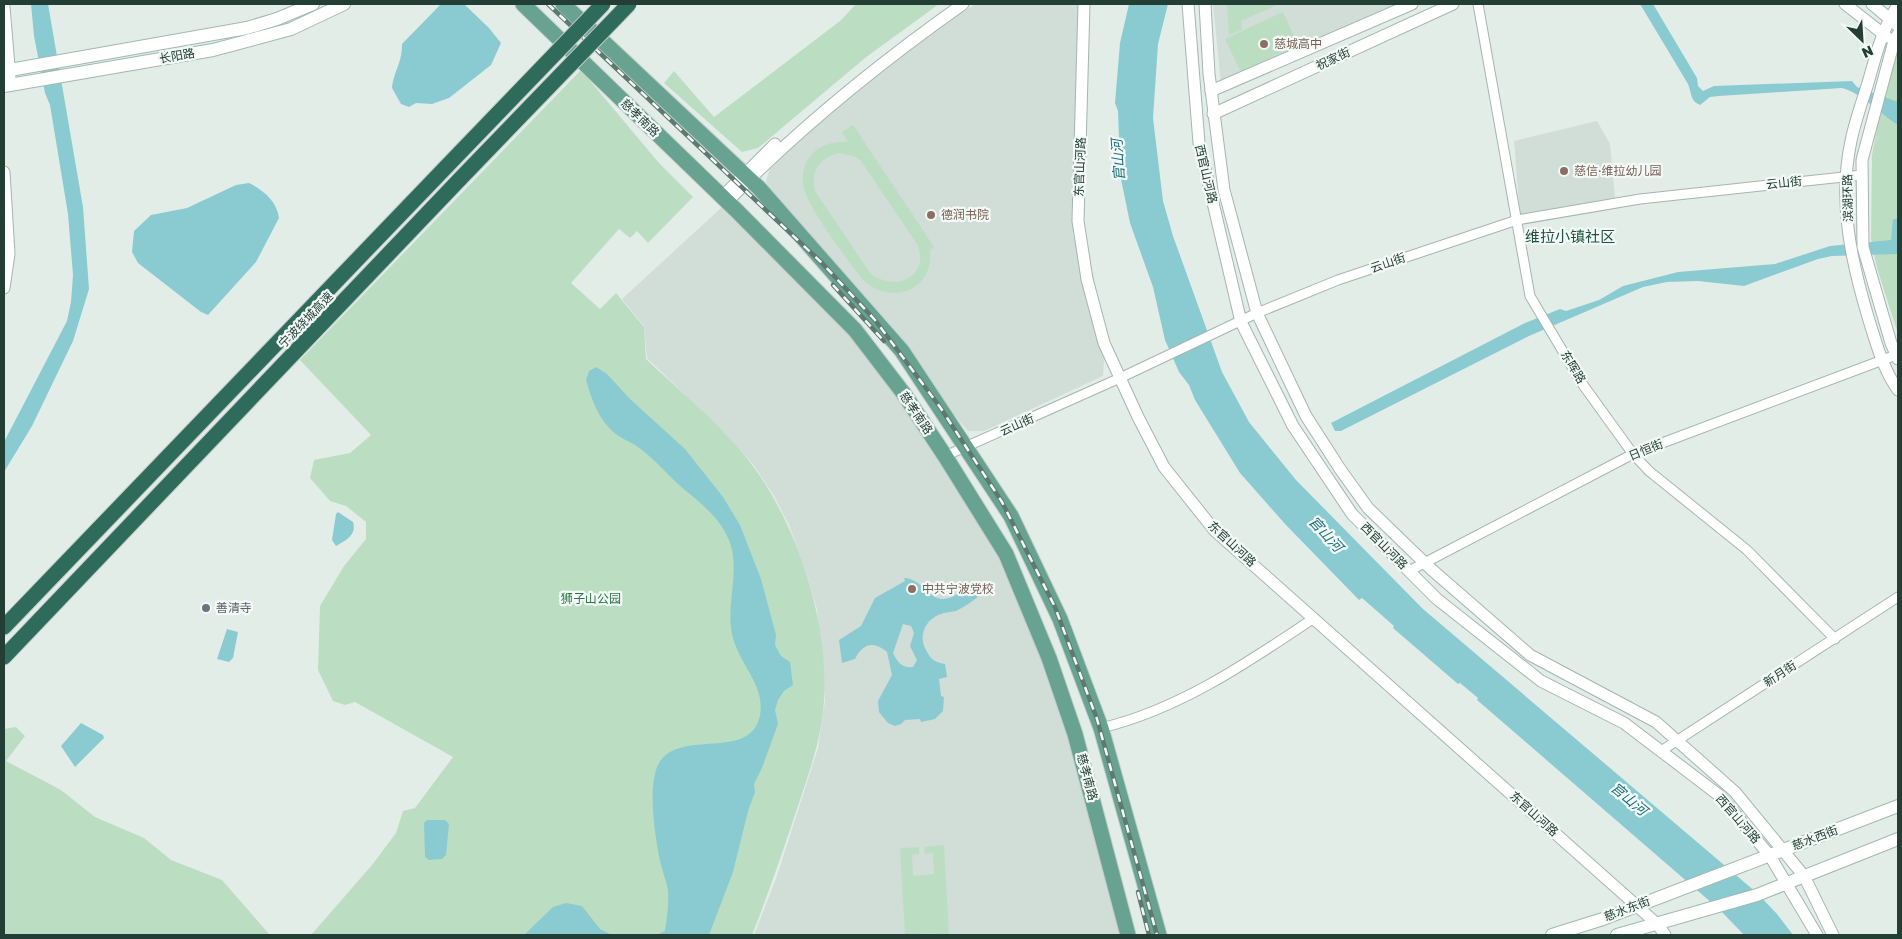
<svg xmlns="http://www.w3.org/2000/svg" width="1902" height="939" viewBox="0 0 1902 939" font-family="'Golos Text','Noto Sans SC',sans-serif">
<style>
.built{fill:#d1ddd7}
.green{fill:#bbdec3;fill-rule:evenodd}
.water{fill:#8acbd2;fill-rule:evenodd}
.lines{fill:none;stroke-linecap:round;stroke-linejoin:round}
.minor-casing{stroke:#a5b5af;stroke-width:11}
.tertiary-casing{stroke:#a5b5af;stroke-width:13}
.secondary-casing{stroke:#a1b9af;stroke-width:14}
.primary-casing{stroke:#c1c9c6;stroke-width:17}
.motorway-casing{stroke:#c1c9c6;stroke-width:17}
.minor{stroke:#fff;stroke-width:9}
.tertiary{stroke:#fff;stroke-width:11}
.secondary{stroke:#fff;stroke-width:12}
.primary{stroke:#67a390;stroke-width:15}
.motorway{stroke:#2e6b5b;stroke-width:15}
.rail-casing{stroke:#5d7a70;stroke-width:4.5}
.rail{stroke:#f3f9f6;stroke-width:2.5;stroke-dasharray:8;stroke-linecap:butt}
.motorway-bridge-casing{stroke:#c1c9c6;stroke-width:17;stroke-linecap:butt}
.motorway-bridge{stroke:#2e6b5b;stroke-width:15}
.education-dot{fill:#8d6e63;stroke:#f3f9f6;stroke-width:2}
.worship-dot{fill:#6b7280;stroke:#f3f9f6;stroke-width:2}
.labels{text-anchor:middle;stroke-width:4.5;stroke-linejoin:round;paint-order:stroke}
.education-label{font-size:12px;fill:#785e54;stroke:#f3f9f6;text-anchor:start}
.street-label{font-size:12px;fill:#223e35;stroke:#f3f9f6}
.park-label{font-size:12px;fill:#2c7644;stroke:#f3f9f6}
.worship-label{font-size:12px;fill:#5b616d;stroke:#f3f9f6;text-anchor:start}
.water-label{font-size:14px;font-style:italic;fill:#1c707b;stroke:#f3f9f6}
.quarter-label{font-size:15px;fill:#1e5141;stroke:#f3f9f6}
</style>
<rect width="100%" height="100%" fill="#e3ede8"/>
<g class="built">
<polygon points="976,4 1079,4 1073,235 1104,360 1103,376 984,431 968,431 954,415 871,303 771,195 766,181 771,165 872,73 934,29"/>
<polygon points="1213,4 1402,4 1221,85"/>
<polygon points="1597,121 1610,144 1615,198 1520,215 1514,141"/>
<polygon points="722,207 849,333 901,399 1001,556 1072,738 1123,935 754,935 777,876 818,748 825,701 817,609 805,569 789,525 774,496 753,464 721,429 647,358 644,326 622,299"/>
</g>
<g class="green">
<polygon points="856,4 939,4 865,58 758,148 742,152 664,83 674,71 714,117 840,21"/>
<polygon points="1227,4 1276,4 1277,5 1241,21 1242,30 1229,35"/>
<polygon points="1283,12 1298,45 1241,72 1225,39"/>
<polygon points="1898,45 1898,334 1877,268 1871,239 1872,155 1881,107"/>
<path d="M 581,70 L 659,163 L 693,197 L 648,243 L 637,231 L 630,238 L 619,229 L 571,283 L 600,309 L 616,293 L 644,327 L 646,359 C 682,393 723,426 753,466 C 799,529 829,623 824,701 C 822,737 810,770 799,803 C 784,848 769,892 752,935 L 311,935 L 372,865 L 396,833 L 403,811 L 415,808 L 453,757 L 355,702 L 345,705 L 333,701 L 318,670 L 320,606 L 344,566 L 366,539 L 366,522 L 346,506 L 330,501 L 310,478 L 314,460 L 350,453 L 371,435 L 300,360 Z"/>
<path d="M 853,125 L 934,247 L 930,250 C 934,291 891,306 863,280 C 850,264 808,207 804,189 C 801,176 803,163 813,153 C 822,144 835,141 848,142 L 842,132 ZM 839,153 L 854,156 L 861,161 L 917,244 C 931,275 896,294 870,273 L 815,191 C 810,171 820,158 839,153 Z"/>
<polygon points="16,727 25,736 6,761 61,790 95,817 144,838 171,860 222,880 270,935 4,935 4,729"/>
<polygon points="944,845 949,935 934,935 933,933 905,935 900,848 919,847 919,854 912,855 913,876 934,874 933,853 925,854 924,847"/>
</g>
<g class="water">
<polygon points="31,4 48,4 83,207 89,289 73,341 32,426 4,472 4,442 67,321 71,302 73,275 68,214 50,105 45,93 34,36"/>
<path d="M 441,4 L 464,4 L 489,28 L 501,43 L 491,65 L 449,98 L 432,104 L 416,103 L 409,107 L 401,104 L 392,88 C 394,70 402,64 402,44 Z"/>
<polygon points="1129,4 1168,4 1158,44 1153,118 1163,201 1173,236 1222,372 1249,422 1296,480 1423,609 1757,893 1777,914 1793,935 1744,935 1720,910 1477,700 1478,698 1460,683 1458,684 1393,628 1394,626 1362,598 1359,600 1286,525 1240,473 1195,400 1189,385 1179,372 1165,340 1153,287 1130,223 1120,174 1117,139 1119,138 1118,111 1115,103 1120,43"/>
<path d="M 1640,4 L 1653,4 L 1697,78 L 1698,86 L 1703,91 L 1714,86 L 1852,81 L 1857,87 L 1898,102 L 1898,125 C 1879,113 1863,94 1842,88 L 1719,96 L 1710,97 L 1700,105 C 1690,101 1692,94 1688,84 Z"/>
<path d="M 249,183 C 263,190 277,201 279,218 L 256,262 L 208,315 L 201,312 L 138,263 L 132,252 L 134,231 L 151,215 L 187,208 L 236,185 Z"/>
<polygon points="1893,219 1898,219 1898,254 1832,256 1818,259 1744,286 1698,281 1667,282 1643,287 1529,336 1341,431 1335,431 1331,423 1525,323 1560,309 1566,311 1599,300 1623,286 1678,272 1775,264 1830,246 1891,240"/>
<path d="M 596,367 L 607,374 L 630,399 L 685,449 L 723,497 L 740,525 L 761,579 L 776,635 L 775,645 L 781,656 L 790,662 L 793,685 L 784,691 L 778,700 L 775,710 L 778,724 L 762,768 L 754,784 L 755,792 L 748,811 L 733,872 L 709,935 L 657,935 L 665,931 C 667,917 669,904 668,890 C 666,880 662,870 660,861 C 655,836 648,791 657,767 C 675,725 751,764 760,715 C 766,683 735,662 731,628 C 727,596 743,563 725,532 C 715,513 694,498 678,484 C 666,473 655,460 642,450 C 633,442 620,439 611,430 C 597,416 591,397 586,380 L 589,371 Z"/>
<path d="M 338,512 L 353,522 C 357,535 346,540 336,546 L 332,540 L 336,514 Z"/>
<path d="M 904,578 C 923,578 929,604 949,598 C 956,597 959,589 966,588 C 968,587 971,587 973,586 L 979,596 C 972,602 964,607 956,611 C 952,612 948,612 944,613 C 928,617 918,632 925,648 C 930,659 934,662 945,664 L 947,677 L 939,679 L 941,696 L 944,697 L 943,711 L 935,719 L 921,722 L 920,719 L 905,720 L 901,724 L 895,726 L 888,723 L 879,712 L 878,701 L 892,675 L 887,652 C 874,641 863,643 855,659 L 842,663 L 839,640 L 861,626 L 875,598 L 905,581 ZM 903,624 L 911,626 L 914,633 L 910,646 L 917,660 L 913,667 C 902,668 898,663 893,653 Z"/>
<polygon points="227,629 238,632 233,658 229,662 217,659"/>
<polygon points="81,723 103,735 104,738 75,767 61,746"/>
<polygon points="427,820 445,820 449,824 446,855 442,859 429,860 425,857 424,823"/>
<polygon points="566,903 582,906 600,929 612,935 524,935 553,907"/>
</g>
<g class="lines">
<g class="minor-casing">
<g id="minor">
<polyline points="1478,4 1530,296 1581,382 1633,454 1649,471 1747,550 1835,639"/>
<polyline points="945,456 1120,378 1257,313 1338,280 1517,220 1640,199 1862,175"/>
<polyline points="1409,571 1633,454 1896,355"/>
<path d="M 1101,728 C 1178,710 1249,662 1314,618"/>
<polyline points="1661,751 1898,597"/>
</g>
</g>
<g class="tertiary-casing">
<g id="tertiary">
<polyline points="1084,4 1078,221 1087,279 1104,343 1138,417 1164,467 1215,531 1637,906 1658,925 1665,935"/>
<polyline points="1188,4 1199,143 1241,322 1293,426 1352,514 1437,599 1541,681 1624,723 1720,796 1770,856 1817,935"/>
<polyline points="1205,4 1209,74 1224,190 1257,313 1306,416 1340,469 1368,508 1431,569 1530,655 1656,722 1735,792 1804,876 1833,935"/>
<polyline points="1845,4 1887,37"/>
<polyline points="1872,4 1898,26"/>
<path d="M 1898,5 C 1882,29 1876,55 1868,83 C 1862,102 1855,121 1851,141 C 1838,201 1851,260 1868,317 C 1876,343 1883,369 1898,390"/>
<polyline points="4,7 10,78"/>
<polyline points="1898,34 1894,41 1862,160 1863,247 1891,343 1898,359"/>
<polyline points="1211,91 1412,4"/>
<polyline points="1213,114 1453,4"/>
<polyline points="4,172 9,254 4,288"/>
<polyline points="722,197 775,144"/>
<path d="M 727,202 C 800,127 878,64 963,4"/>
</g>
</g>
<g class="secondary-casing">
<g id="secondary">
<polyline points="4,79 10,70 247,28 277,19 313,4"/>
<polyline points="4,86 213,50 291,29 344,4"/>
<polyline points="1552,935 1603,919 1898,806"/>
<polyline points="1617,935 1757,895 1898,839"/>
</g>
</g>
<g class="primary-casing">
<g id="primary">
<polyline points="523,4 737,211 855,330 904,394 945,456 1006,554 1049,658 1075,734 1128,935"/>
<polyline points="563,4 759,188 902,351 1011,516 1060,619 1101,728 1159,935"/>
</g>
</g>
<g class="motorway-casing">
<g id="motorway">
<polyline points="4,627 447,166"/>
<polyline points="4,657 460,179"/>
</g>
</g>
<use href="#minor" class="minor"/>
<use href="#tertiary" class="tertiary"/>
<use href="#secondary" class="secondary"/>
<use href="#primary" class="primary"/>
<use href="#motorway" class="motorway"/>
<g class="rail-casing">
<g id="rail">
<polyline points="548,4 822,263 875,320 940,407 1002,502 1055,607 1097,719 1157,935"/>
<polyline points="833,285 884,341"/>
<polyline points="1138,892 1149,935"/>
</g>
</g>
<use href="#rail" class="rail"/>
<g class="motorway-bridge-casing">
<g id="motorway-bridge">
<polyline points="447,166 603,4"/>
<polyline points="460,179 629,4"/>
</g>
</g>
<use href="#motorway-bridge" class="motorway-bridge"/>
</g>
<g class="education-dot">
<circle cx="1264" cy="44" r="5"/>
<circle cx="1564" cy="171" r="5"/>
<circle cx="931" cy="215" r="5"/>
<circle cx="912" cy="589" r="5"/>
</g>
<circle class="worship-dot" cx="206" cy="608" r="5"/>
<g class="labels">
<g class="education-label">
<text x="1274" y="48">慈城高中</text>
<text x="1574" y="175">慈信·维拉幼儿园</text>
<text x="941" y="219">德润书院</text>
<text x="922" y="593">中共宁波党校</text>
</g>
<g class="street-label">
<text transform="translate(177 56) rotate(-10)" y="4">长阳路</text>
<text transform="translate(1333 59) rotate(-25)" y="4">祝家街</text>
<text transform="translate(640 118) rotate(44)" y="4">慈孝南路</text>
<text transform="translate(1080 167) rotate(-88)" y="4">东官山河路</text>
<text transform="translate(1206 174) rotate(77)" y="4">西官山河路</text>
<text transform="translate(1784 183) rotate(-6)" y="4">云山街</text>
<text transform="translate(1848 198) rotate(-91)" y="4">滨湖环路</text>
<text transform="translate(1388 263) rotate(-19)" y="4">云山街</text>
<text transform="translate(306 320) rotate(-46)" y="4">宁波绕城高速</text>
<text transform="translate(1573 367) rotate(59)" y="4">东晖路</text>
<text transform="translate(916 413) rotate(56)" y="4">慈孝南路</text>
<text transform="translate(1017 425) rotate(-24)" y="4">云山街</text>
<text transform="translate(1646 450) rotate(-22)" y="4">日恒街</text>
<text transform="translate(1232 544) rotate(43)" y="4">东官山河路</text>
<text transform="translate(1384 546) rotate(45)" y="4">西官山河路</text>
<text transform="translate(1780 674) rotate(-33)" y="4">新月街</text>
<text transform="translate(1087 777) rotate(75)" y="4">慈孝南路</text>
<text transform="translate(1534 814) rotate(42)" y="4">东官山河路</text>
<text transform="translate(1738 819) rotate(49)" y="4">西官山河路</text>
<text transform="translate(1815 838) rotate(-21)" y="4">慈水西街</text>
<text transform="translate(1627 909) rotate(-21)" y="4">慈水东街</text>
</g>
<g class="park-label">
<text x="591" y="603">狮子山公园</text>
</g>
<g class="worship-label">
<text x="216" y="612">善清寺</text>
</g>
<g class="water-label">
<text transform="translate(1118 160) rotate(-94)" y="5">官山河</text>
<text transform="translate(1326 534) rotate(47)" y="5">官山河</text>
<text transform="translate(1629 799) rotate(40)" y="5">官山河</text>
</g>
<g class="quarter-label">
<text x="1570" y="242">维拉小镇社区</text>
</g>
</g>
<rect width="1902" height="939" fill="none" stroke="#223e35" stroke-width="10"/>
<g transform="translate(1862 40) rotate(155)" stroke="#f3f9f6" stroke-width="4" paint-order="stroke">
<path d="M0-4L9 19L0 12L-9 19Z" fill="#223e35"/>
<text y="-8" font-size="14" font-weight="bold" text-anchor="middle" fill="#223e35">N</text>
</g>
</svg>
